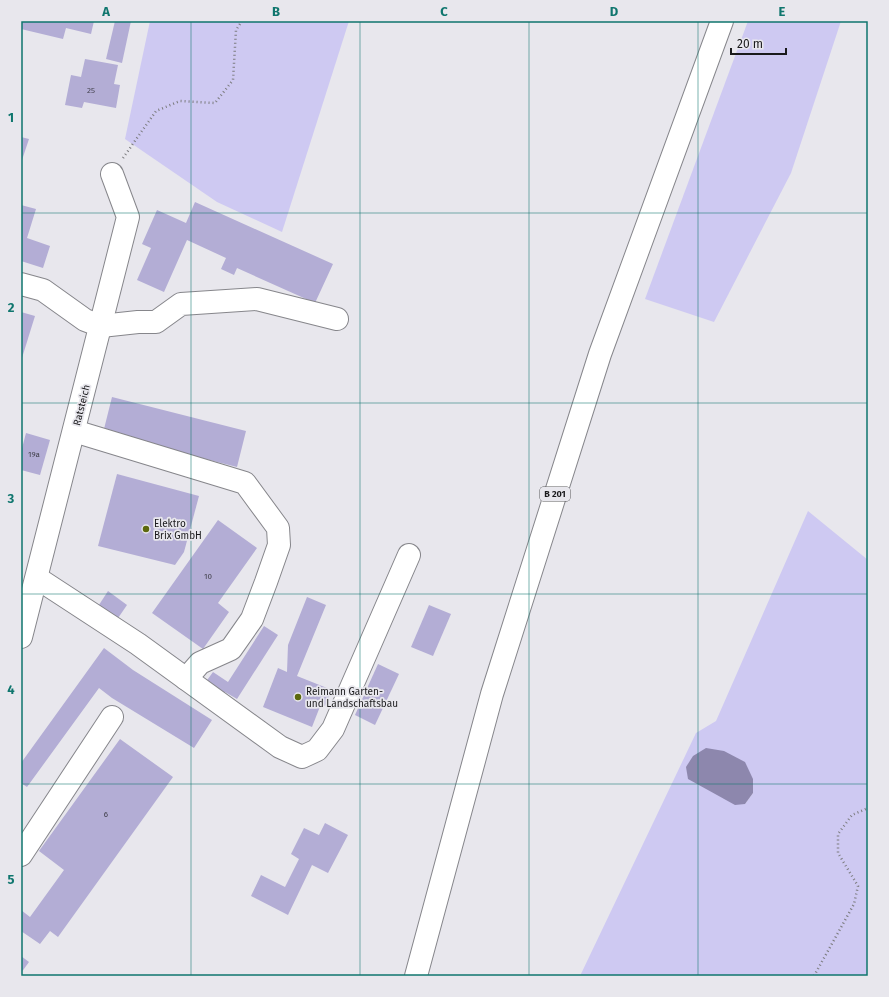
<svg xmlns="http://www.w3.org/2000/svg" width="889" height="997" viewBox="0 0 889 997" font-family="'Fira Sans',sans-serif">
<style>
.green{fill:#cec9f2;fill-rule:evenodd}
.water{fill:#8d87ad}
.building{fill:#b3add5}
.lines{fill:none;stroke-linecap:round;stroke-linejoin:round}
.minor-casing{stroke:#86868b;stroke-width:24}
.major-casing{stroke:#86868b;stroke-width:24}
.path{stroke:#7c7c7f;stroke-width:2.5;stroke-dasharray:1 3;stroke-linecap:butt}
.minor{stroke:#fff;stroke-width:22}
.major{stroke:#fff;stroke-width:22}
.grid{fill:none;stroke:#0f766e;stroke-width:1;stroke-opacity:0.55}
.poi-dot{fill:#5c680e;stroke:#e8e7ed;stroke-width:1.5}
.labels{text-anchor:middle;stroke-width:3.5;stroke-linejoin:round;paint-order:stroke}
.number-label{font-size:8px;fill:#403f4a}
.shield{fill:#e8e7ed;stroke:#58585b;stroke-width:1}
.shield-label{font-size:9px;font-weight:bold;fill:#1a1a1c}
.street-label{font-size:10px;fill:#1a1a1c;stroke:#e8e7ed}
.poi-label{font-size:10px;fill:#1a1a1c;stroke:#e8e7ed;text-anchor:start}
.neatline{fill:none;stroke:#0f766e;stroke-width:1.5}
.grid-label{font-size:13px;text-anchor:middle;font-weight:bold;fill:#0f766e}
</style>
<rect width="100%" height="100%" fill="#e8e7ed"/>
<g class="green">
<polygon points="150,21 349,21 282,232 217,202 125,139"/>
<polygon points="748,21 841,21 791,173 714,322 645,299"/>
<path d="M 808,511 L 868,560 L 868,976 L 580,976 L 696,733 L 716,721 ZM 753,779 L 753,793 L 745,804 Z"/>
</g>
<polygon class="water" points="706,748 724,751 745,762 753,779 753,793 745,804 735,805 688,779 686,767 693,756"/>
<g class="building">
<polygon points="21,21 94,21 91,34 66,28 63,39 21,29"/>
<polygon points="115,21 131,21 122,63 106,59"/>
<polygon points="85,59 118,65 114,84 120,85 116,108 84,102 82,108 65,105 71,75 81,77"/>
<polygon points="21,137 29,139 21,163"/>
<polygon points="195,202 333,264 315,303 237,268 234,275 221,269 226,258 187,240 164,292 137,280 151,248 142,244 157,210 186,223"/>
<polygon points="21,205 36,209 27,238 50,246 43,268 21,261"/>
<polygon points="21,312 35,316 21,361"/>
<polygon points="112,397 246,431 237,467 103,433"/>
<polygon points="26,433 50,440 40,475 21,470 21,452"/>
<polygon points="117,474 199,496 184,552 175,565 98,546"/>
<polygon points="218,520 257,548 218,603 229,612 203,649 152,613"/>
<polygon points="108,591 127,605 116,621 97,608"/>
<polygon points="307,597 326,605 297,676 332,690 325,706 321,704 312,727 263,707 278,668 287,672 288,645"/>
<polygon points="429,605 451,614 433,656 411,647"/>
<polygon points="264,626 278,635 237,699 225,692 223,695 205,683 213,672 228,682"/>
<polygon points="104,648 133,670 212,720 194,748 112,698 99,688 27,787 21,783 21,763"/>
<polygon points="378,664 399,674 375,725 355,715"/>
<polygon points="120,739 173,777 58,937 50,931 40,944 21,931 21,910 30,917 64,870 39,851"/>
<polygon points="325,823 348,835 328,873 312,865 288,915 251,896 261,875 285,887 299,859 291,854 304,828 319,835"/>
<polygon points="21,956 29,962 21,973"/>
</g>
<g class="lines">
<g class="minor-casing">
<g id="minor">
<polyline points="21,284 43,290 85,320 101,326 138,322 156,322 181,304 257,299 337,319"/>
<polyline points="74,431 245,483 278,528 279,545 266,582 252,619 231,649 200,663 186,679"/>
<polyline points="37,578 138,644 280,747 302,757 317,750 333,729 409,555"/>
<polyline points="21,637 128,217 112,174"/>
<polyline points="21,855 112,717"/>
</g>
</g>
<g class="major-casing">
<polyline id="major" points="416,976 492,694 600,354 722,21"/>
</g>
<g class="path">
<polyline points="123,158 156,111 180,101 215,103 233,80 236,30 242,21"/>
<polyline points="814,976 854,904 858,886 838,853 838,834 852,815 868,808"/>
</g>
<use href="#minor" class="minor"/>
<use href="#major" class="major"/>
</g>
<path class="grid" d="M 191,21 L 191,976M 360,21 L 360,976M 529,21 L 529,976M 698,21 L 698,976M 21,213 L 868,213M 21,403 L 868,403M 21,594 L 868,594M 21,784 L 868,784"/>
<g class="poi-dot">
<circle cx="146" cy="529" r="4"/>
<circle cx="298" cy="697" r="4"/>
</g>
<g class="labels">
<g class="number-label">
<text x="91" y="93">25</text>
<text x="34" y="457">19a</text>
<text x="208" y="579">10</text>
<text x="106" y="817">6</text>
</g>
<rect class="shield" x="540" y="487" width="30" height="14" rx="3"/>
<g class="shield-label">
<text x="555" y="497">B 201</text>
</g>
<g class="street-label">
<text transform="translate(81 405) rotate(-76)" y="4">Ratsteich</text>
</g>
<g class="poi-label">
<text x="154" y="527">Elektro<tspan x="154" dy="12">Brix GmbH</tspan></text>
<text x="306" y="695">Reimann Garten-<tspan x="306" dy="12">und Landschaftsbau</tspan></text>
</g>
</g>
<rect width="889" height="997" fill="none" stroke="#e8e7ed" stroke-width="44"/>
<path d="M731 48v6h55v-6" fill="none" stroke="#1a1a1c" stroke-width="2"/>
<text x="737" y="48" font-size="12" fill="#1a1a1c" stroke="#e8e7ed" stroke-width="3" paint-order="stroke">20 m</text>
<rect x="22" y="22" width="845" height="953" class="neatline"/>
<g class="grid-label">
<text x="106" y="16">A</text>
<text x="276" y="16">B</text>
<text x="444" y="16">C</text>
<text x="614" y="16">D</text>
<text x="782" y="16">E</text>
<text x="11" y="122">1</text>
<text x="11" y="312">2</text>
<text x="11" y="503">3</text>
<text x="11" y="694">4</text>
<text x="11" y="884">5</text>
</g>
</svg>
